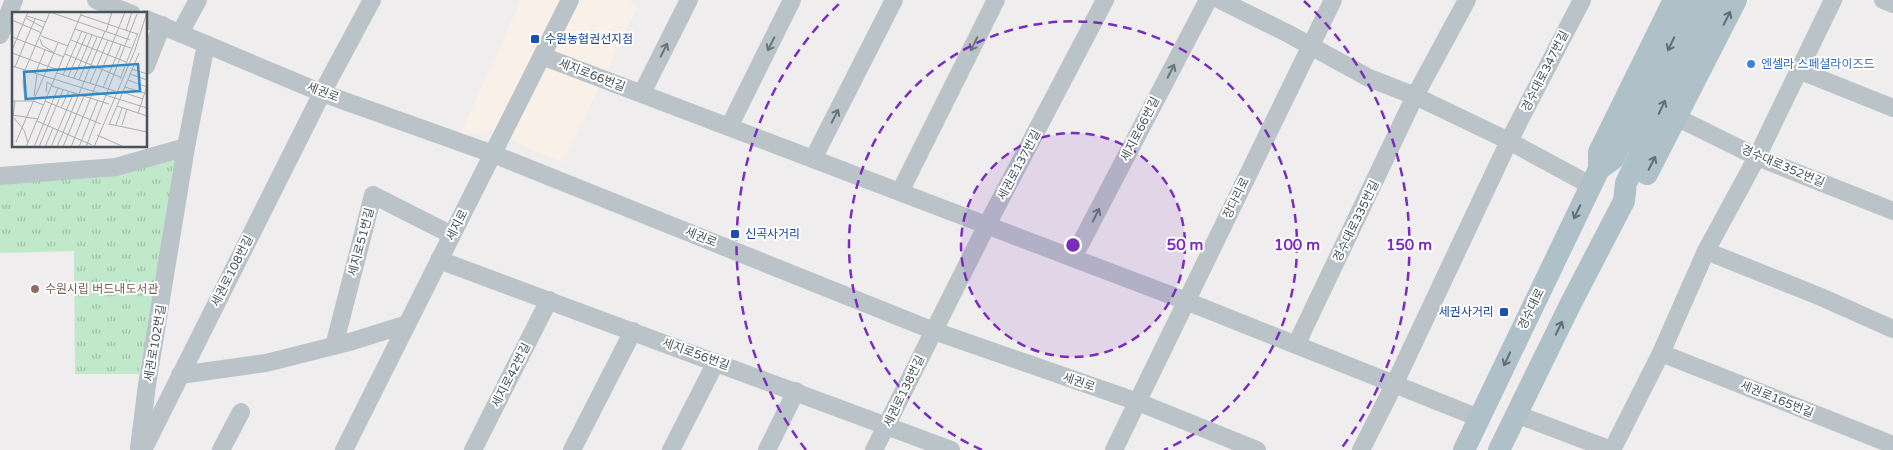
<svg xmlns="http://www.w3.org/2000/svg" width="1893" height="450" viewBox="0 0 1893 450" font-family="'Varela Round','Noto Sans KR',sans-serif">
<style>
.commercial{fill:#f9f1e8}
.grass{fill:url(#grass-tufts)}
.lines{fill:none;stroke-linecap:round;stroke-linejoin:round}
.minor{stroke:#bac3c8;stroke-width:18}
.major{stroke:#b0c0c9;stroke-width:22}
.oneway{stroke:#626e74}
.oneway2{stroke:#6a757a}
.ring{fill:none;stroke:#7b2cbf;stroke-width:2.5;stroke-dasharray:9 6}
.transit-dot{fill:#1a4fb4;stroke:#fff;stroke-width:2}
.shop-dot{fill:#3f7fe0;stroke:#fff;stroke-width:2}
.education-dot{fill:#8d6e63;stroke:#fff;stroke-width:2}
.labels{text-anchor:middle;stroke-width:4;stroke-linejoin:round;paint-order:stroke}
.transit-label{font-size:12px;fill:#164399;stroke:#fff;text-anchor:start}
.shop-label{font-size:12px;fill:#366cbe;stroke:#fff;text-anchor:start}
.street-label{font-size:12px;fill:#485358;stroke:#fff}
.education-label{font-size:12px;fill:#785e54;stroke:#fff;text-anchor:start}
.inset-road{fill:none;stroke:#acafb1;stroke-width:1}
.view{fill:#3088c7;fill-opacity:0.15;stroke:#3088c7;stroke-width:2.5}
.inset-edge{fill:none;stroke:#485358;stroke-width:2.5}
.centre{fill:#7b2cbf;stroke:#fff;stroke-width:2.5}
.ring-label{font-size:15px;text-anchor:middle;font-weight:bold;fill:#7b2cbf;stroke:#fff;stroke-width:4;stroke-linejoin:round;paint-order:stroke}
</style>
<defs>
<pattern id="grass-tufts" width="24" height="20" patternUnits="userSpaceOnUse" patternTransform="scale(1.25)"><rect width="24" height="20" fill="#c0e8ca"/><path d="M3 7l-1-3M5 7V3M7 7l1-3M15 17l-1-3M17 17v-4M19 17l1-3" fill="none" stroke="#9ebfa7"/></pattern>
</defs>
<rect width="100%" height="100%" fill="#efeded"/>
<polygon class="commercial" points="521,0 631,0 630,2 638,6 563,162 530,149 493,130 459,137"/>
<polygon class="grass" points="182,154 139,374 75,374 74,251 0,253 0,180"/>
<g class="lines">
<g class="minor">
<polyline points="96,0 132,14"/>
<polyline points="1220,0 1287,33 1369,78 1415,96 1509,141 1590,185"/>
<polyline points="1883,0 1893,4"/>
<polyline points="146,19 322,93 493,154 934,331 1138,402 1257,450"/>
<polyline points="180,33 198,0"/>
<polyline points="0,35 14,0"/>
<polyline points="542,56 1186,301 1479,418"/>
<polyline points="146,66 162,25"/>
<polyline points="1798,70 1893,108"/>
<polyline points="642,93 689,0"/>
<polyline points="1676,117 1757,157 1893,211"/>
<polyline points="729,127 792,0"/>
<polyline points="813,159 894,0"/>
<polyline points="0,176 116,167 186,147"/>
<polyline points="900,192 996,0"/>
<polyline points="1706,251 1821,297 1893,329"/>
<polyline points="1073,258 1208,0"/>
<polyline points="439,260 951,450"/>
<polyline points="1296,345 1415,96 1467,0"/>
<polyline points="334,346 373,195 452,235"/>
<polyline points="1661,353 1893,445"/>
<polyline points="180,375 266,363 353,341 407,324"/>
<polyline points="1516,414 1611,450"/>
<polyline points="139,448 147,385 186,147 206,44"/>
<polyline points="143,450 322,93 372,0"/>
<polyline points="221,450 241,412"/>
<polyline points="344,450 570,0"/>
<polyline points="473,450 549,300"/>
<polyline points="572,450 633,331"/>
<polyline points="671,450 716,362"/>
<polyline points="767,450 796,391"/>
<polyline points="874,450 987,225 1105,0"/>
<polyline points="1114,450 1333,0"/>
<polyline points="1361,450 1394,385 1509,141 1582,0"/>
<polyline points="1612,450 1661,353 1706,251 1757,157 1833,0"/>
</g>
<g class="major">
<polyline points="1599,169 1613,159 1693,0"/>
<polyline points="1647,174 1736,0"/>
<polyline points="1464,450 1599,169 1599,152 1674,0"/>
<polyline points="1499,450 1570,305 1624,201 1626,183 1714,0"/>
</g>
</g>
<defs><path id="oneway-shaft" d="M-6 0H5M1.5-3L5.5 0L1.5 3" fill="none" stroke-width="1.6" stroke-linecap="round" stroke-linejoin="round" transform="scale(1.25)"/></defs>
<g class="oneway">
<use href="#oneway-shaft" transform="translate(1727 18) rotate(-63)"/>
<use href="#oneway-shaft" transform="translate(1671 44) rotate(116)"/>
<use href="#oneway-shaft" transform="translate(1662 107) rotate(-65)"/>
<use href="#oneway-shaft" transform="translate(1652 163) rotate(-63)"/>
<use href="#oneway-shaft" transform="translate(1577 212) rotate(116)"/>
<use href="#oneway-shaft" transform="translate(1559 328) rotate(-64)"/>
<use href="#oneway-shaft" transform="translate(1507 359) rotate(115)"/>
</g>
<g class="oneway2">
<use href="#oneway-shaft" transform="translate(771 44) rotate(117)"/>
<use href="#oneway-shaft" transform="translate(974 44) rotate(116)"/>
<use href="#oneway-shaft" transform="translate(664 50) rotate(-63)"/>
<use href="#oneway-shaft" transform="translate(1171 71) rotate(-63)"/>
<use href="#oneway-shaft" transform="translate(835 116) rotate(-63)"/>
<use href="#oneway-shaft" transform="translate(1096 215) rotate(-63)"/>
</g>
<circle cx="1073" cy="245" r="112" fill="#7b2cbf" fill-opacity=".12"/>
<g class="ring">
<circle cx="1073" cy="245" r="112"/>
<path d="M982 450A224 224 0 1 1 1164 450"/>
<path d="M806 450A336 336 0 0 1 842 1M1304 1A336 336 0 0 1 1340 450"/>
</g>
<g class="transit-dot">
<rect x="530" y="34" width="10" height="10" rx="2.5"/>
<rect x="730" y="229" width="10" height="10" rx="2.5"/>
<rect x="1499" y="307" width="10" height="10" rx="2.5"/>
</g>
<circle class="shop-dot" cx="1751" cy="64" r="5"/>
<circle class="education-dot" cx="35" cy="289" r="5"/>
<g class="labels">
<g class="transit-label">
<text x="545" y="43">수원농협권선지점</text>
<text x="745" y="238">신곡사거리</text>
<text x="1494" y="316" text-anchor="end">세권사거리</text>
</g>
<g class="shop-label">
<text x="1761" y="68">엔셀라 스페셜라이즈드</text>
</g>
<g class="street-label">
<text transform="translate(1545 71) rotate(-63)" y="4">경수대로347번길</text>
<text transform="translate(592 75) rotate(21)" y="4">세지로66번길</text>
<text transform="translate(323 92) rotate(21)" y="4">세권로</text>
<text transform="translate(1140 129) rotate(-63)" y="4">세지로66번길</text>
<text transform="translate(1019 165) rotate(-62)" y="4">세권로137번길</text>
<text transform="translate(1783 166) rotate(23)" y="4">경수대로352번길</text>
<text transform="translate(1236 198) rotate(-64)" y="4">장다리로</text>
<text transform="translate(1356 221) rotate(-64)" y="4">경수대로335번길</text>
<text transform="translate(457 225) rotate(-63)" y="4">세지로</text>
<text transform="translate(701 237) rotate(22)" y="4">세권로</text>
<text transform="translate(361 242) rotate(-75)" y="4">세지로51번길</text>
<text transform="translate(232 271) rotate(-63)" y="4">세권로108번길</text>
<text transform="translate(1531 309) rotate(-64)" y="4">경수대로</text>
<text transform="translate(155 343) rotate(-80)" y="4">세권로102번길</text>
<text transform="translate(696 354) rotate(20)" y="4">세지로56번길</text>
<text transform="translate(511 375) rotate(-63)" y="4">세지로42번길</text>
<text transform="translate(1079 382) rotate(19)" y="4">세권로</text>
<text transform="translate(904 391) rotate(-64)" y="4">세권로138번길</text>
<text transform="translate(1777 399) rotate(22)" y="4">세권로165번길</text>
</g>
<g class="education-label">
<text x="45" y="293">수원시립 버드내도서관</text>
</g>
</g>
<g transform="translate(12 12)">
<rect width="135" height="135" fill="#efeded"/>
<path class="inset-road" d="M 38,0 L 118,28M 69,3 L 125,22M 15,4 L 34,10M 14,6 L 32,16M 0,8 L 30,21M 63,17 L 119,36M 114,18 L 120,0M 94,20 L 100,0M 29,24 L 56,34M 0,25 L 52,45M 28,27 L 30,33 L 41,40M 59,28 L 114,50M 0,38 L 16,0M 0,41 L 46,58M 53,42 L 108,65M 0,54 L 135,96M 3,55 L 23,7M 120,57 L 135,62M 13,58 L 38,0M 45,61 L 103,79M 23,62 L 33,38M 118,62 L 135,68M 51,63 L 70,19M 56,65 L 75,21M 62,66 L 80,23M 108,67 L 126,21M 67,68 L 85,25M 116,68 L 135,75M 78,71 L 96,28M 40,74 L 97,92M 113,75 L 135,82M 91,76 L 109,33M 34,80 L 35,70 L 40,73M 110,80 L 131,87M 22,84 L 25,62M 0,89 L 21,89 L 32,93M 13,89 L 11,69 L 13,59M 33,89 L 89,112M 105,94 L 135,104M 49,96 L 57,79M 126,101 L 135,74M 0,103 L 26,107M 2,106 L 12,118 L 16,131M 25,109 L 80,133M 0,111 L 3,89M 97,112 L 135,120M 97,113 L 127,41M 104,113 L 110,96M 110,113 L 115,97M 85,123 L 112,135M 4,130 L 46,31M 14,135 L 70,0M 22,135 L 46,76M 27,135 L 51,78M 33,135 L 41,116M 39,135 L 62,80M 45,135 L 93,19M 51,135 L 72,84M 59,135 L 113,0M 67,135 L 86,88M 74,135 L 125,2M 82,135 L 123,38 L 135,0"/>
<path class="view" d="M 126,52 L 128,79 L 14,87 L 12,60 Z"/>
<rect width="135" height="135" class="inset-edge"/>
</g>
<circle cx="1073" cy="245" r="8" class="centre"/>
<g class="ring-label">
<text x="1185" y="250">50 m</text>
<text x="1297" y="250">100 m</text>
<text x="1409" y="250">150 m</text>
</g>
</svg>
